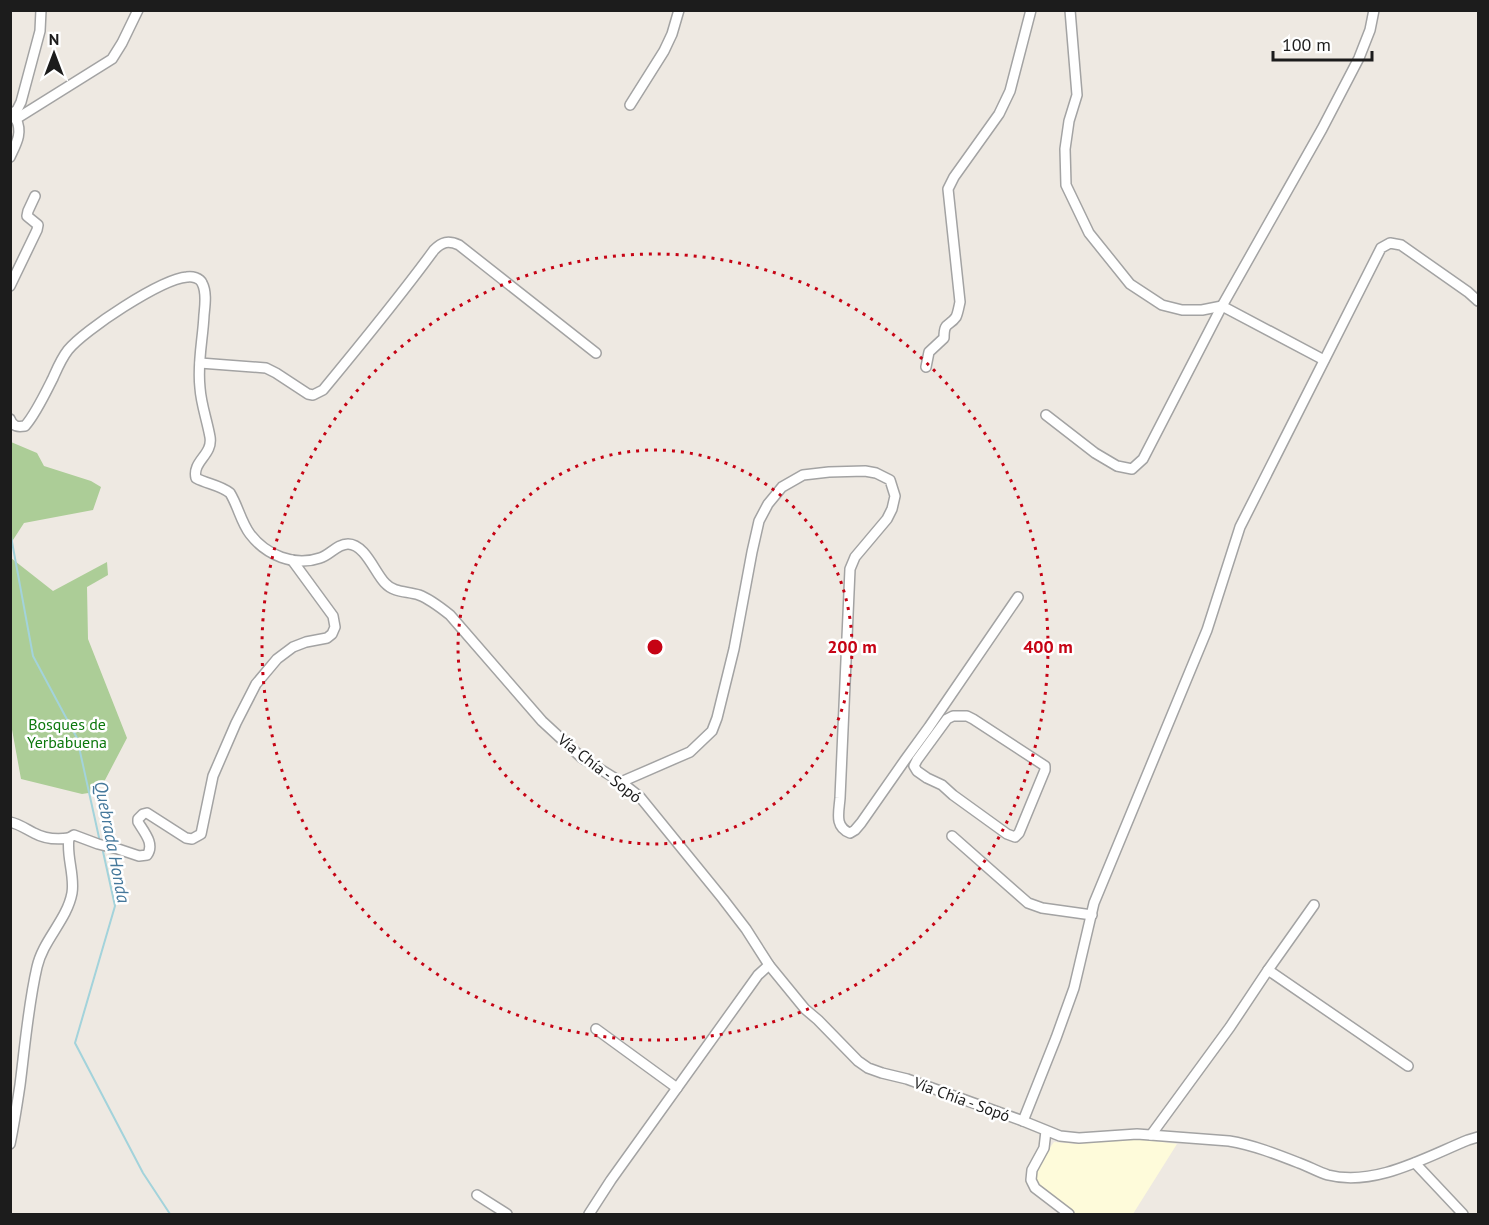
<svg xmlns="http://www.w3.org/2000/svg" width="1489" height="1225" viewBox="0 0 1489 1225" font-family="'PT Sans',sans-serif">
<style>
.education{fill:#fefbda}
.forest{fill:#accd97}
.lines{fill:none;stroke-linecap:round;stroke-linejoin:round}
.stream{stroke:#a3d3db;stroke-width:2}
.minor-casing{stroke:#a3a3a3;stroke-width:12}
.minor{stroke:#fff;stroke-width:9}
.ring{fill:none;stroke:#c60314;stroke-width:3;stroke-dasharray:3 6}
.labels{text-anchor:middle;stroke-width:5;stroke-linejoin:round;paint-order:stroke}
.park-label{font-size:16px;fill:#0d780d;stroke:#fff}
.street-label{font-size:16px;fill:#1c1c1c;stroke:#fff}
.water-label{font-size:18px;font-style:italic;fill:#45789b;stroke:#fff}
.centre{fill:#c60314;stroke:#fff;stroke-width:3}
.ring-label{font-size:18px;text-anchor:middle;font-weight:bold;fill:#c60314;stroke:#fff;stroke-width:5;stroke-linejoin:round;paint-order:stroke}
</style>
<rect width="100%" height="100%" fill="#eee9e2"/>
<polygon class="education" points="1131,1138 1177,1144 1133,1214 1067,1214 1025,1183 1054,1142 1077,1144"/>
<g class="forest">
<polygon points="11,442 37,453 44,466 91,481 101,487 93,510 24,523 11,543"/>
<polygon points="11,558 53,591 107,562 108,575 87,587 88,639 127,738 104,782 95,792 82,794 21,779 11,724"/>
</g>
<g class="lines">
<g class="stream">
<polyline points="10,531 33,656 77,738 100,842"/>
<polyline points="102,847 115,906 75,1043 143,1173 170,1214"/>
</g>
<g class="minor-casing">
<g id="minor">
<polyline points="1070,10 1077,95 1069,121 1065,149 1066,185 1089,233 1130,284 1162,305 1182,310 1202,310 1222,306 1324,360"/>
<polyline points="630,105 664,51 672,34 679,10"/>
<polyline points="10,115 17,110 21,102 40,31 41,10"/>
<polyline points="16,119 112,59 122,43 138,10"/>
<path d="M 10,157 C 16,144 23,133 16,119 L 13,118"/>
<polyline points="10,286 37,230 38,225 27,216 28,211 35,196"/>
<path d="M 200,363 L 266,368 L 276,373 L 308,394 L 313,395 L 323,390 C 361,344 399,298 434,250 C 442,242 448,240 459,245 L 596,353"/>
<path d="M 926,367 L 929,352 L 944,338 C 944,321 949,327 956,317 C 958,313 959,306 960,302 L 948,189 L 954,177 L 999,114 L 1010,91 L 1031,10"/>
<polyline points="1046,415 1095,453 1117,466 1132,469 1143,459 1222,306 1322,129 1359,58 1370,30 1374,10"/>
<path d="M 10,419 C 13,427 18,427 25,426 C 35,415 46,392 53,378 C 57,369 61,359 68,350 C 84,330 161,279 187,277 C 192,276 200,278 202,283 C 207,292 205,305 204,315 C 203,339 197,363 200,388 C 201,404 207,420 210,437 C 213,455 192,461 196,478 C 207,484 220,485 230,493 C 238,506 241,522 250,534 C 266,555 294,567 320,558 C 330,555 337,544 348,544 C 365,544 375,573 385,583 C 394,593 407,591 419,595 C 430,599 440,607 450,615 L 542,721 L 582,758 L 621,782 L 640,797 L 723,899 L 746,929 L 769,965 L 805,1009 L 818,1020 L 858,1061 L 868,1068 L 882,1073 L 907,1079 L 1023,1121 L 1060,1136 L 1079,1138 L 1137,1134 L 1229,1141 C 1253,1145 1276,1154 1299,1163 C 1308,1166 1318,1172 1328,1175 C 1375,1187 1426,1157 1468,1140 L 1478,1137"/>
<polygon points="953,716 967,716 973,719 1045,766 1045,770 1019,833 1015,837 1007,834 953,795 942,785 927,778 917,771 914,766 917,760 947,719"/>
<path d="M 621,782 L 690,752 L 712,731 L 717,718 L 734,649 L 752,552 L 759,521 L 768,504 L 782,487 L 803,475 L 829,472 L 865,471 L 876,473 L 890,480 L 895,496 L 892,509 L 887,519 L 855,557 L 850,569 L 840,798 C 839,812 834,827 850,833 L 855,830 L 861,823 L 905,760 L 929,727 L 1018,597"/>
<path d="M 10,822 C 19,824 26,829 34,833 C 45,839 56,840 69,838"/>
<polyline points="952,836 1028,903 1042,908 1092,915"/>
<polyline points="1268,970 1408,1066"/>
<polyline points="596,1029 677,1088"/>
<polyline points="1023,1121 1056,1038 1074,988 1094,903 1207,630 1240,527 1381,248 1390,243 1401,245 1468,292 1478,301"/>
<polyline points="1046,1131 1044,1148 1032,1170 1031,1180 1035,1188 1069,1214"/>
<polyline points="1151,1135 1230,1027 1268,970 1314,905"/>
<path d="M 10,1144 C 14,1125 17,1105 20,1085 C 25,1046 28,1006 37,967 C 43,940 67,920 72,893 C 75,875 66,856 69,838 L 74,835 L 98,844 L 118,849 L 139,856 L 147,855 C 155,844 144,832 138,822 L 138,819 L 143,814 L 147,813 L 186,838 L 192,839 L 201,834 L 213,776 L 236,723 L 256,684 L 277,659 L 293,647 L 306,642 L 327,638 L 332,634 L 335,627 L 333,616 L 292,560"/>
<polyline points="1415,1163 1463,1214"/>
<polyline points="477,1195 507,1214"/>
<polyline points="589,1214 611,1180 758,975 769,965"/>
</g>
</g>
<use href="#minor" class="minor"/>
</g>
<g class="ring">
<circle cx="655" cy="647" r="197"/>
<circle cx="655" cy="647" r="393"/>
</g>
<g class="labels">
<g class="park-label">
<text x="67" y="730">Bosques de<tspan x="67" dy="18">Yerbabuena</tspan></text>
</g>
<g class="street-label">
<text transform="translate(600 768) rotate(38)" y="6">Vía Chía - Sopó</text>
<text transform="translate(962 1099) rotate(20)" y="6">Vía Chía - Sopó</text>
</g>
<g class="water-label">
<text transform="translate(112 842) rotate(79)" y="6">Quebrada Honda</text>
</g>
</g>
<circle cx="655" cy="647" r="9" class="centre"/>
<g class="ring-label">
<text x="852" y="653">200 m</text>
<text x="1048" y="653">400 m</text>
</g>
<rect width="1489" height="1225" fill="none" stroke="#1c1c1c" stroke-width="24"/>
<g transform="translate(54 54)" stroke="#ffffff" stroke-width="4.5" paint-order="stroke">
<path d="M0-4.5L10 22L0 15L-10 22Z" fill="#1c1c1c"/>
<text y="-9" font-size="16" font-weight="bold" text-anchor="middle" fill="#1c1c1c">N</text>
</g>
<path d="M1273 51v9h99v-9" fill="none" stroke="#1c1c1c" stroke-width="3"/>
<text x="1282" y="51" font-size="18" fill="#1c1c1c" stroke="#ffffff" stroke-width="4.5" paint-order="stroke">100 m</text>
</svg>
